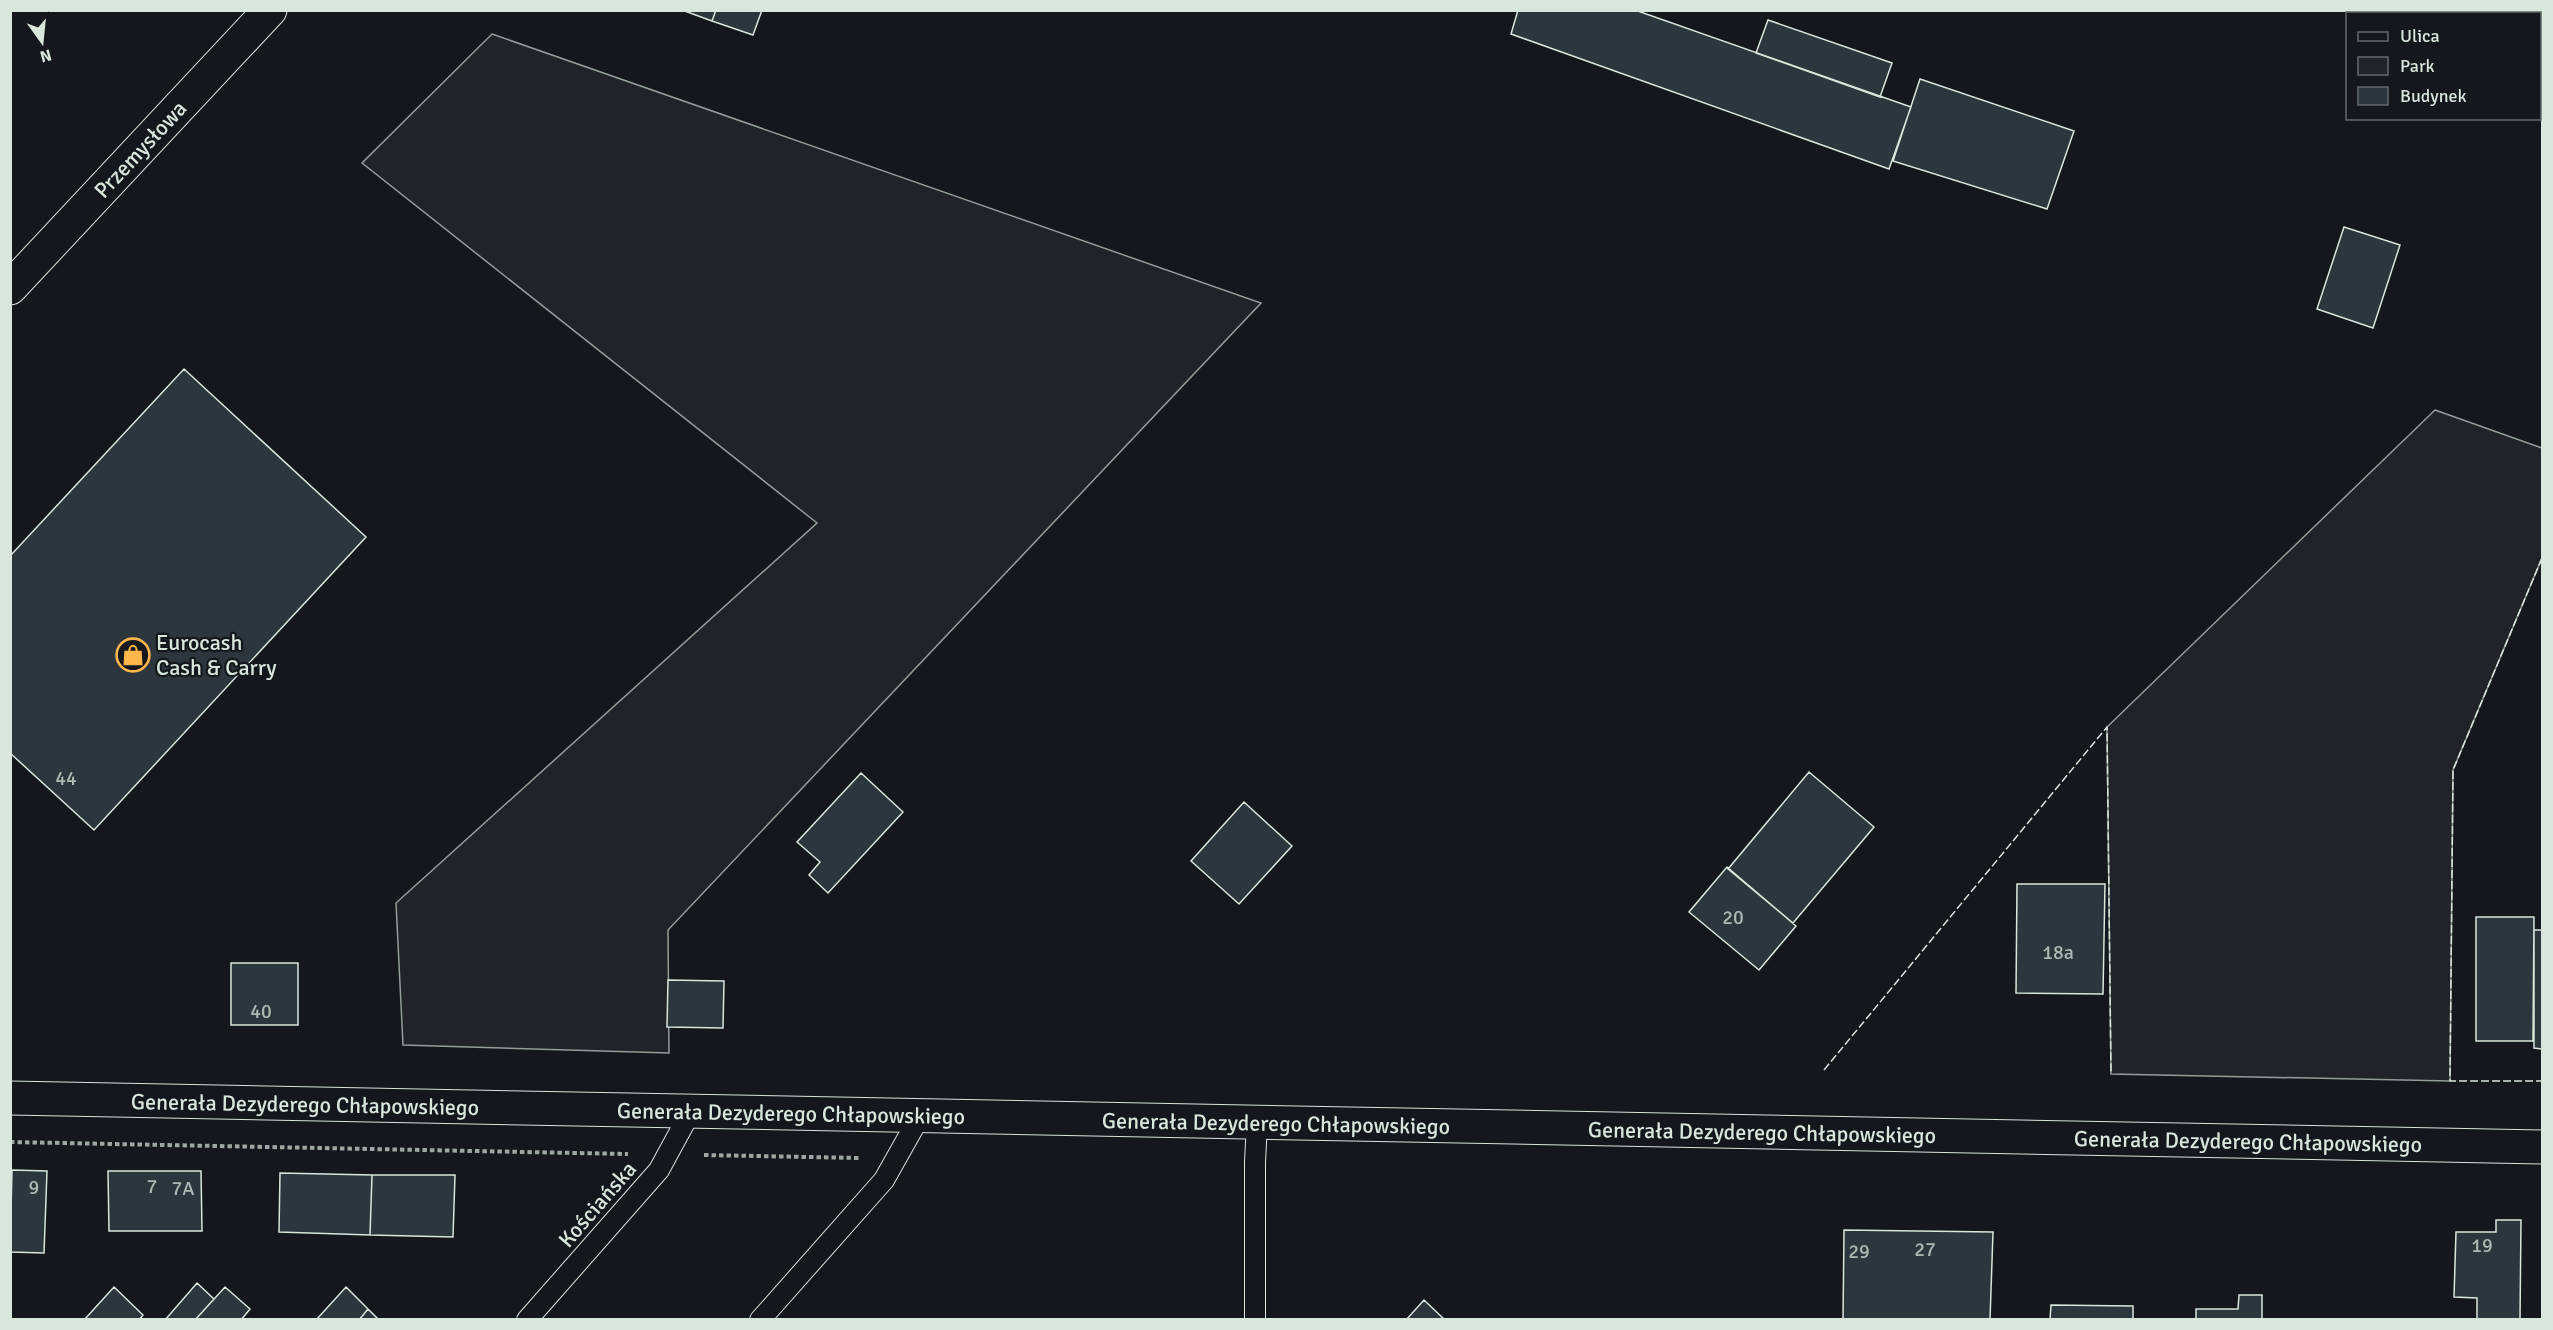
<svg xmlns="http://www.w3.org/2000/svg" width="2553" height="1330" font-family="Signika,sans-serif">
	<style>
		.green { fill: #202428; stroke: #939e99; stroke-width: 1.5 }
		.building { fill: #2c363c; stroke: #d8e6dc; stroke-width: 1.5 }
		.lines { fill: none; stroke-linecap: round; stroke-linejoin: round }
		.service-casing { stroke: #d8e6dc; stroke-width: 22 }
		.minor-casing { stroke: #d8e6dc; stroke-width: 35 }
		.tertiary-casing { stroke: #d8e6dc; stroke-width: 35 }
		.path { stroke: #9da8a2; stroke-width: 4; stroke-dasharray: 4.5 3; stroke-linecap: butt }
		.service { stroke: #14181c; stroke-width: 20 }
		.minor { stroke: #14181c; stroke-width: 33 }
		.tertiary { stroke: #14181c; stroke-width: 33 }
		.fence { stroke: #d8e6dc; stroke-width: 1.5; stroke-dasharray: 8 3; stroke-linecap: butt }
		.labels { text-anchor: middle; stroke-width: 4.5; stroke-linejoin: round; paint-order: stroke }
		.number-label { font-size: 20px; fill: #adbab4 }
		.street-label { font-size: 22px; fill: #d8e6dc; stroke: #14181c }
		.poi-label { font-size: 22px; fill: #d8e6dc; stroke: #14181c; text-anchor: start }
	</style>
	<rect width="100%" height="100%" fill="#14181c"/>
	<path class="green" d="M492,34l769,269 -593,627 1,123 -266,-8 -7,-142 421,-380 -455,-360z
		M2435,410l107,38v110l-89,212 -3,311 -339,-7 -4,-347z"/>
	<path class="building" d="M682,10h34l-4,11z
		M716,10h46l-9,25 -41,-14z
		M1518,10h117l276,97 -22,62 -378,-135z
		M2382,10h74l-1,4h-64z
		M2456,10h62l-1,4h-62z
		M1768,20l124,43 -12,34 -124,-44z
		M1920,79l154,52 -27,78 -154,-48z
		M2344,227l56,18 -27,83 -56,-19z
		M184,369l182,168 -272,293 -84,-77v-197z
		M1809,772l65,55 -81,96 -65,-54z
		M861,773l42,39 -75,81 -19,-18 11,-13 -23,-20z
		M1244,802l48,44 -53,58 -48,-43z
		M1727,867l69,59 -37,44 -70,-58z
		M2017,884h88l-2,110 -87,-1z
		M2476,917h58l-1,124h-57z
		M2534,930h8v119l-8,-1z
		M231,963h67v62h-67z
		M668,980l56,1 -1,47 -56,-1z
		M12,1170l35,1 -3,82 -34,-1z
		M108,1171h93l1,60h-93z
		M280,1173l92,2 -2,60 -91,-3z
		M372,1175h83l-2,62 -83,-2z
		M2496,1220h25l-1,99h-43v-21l-23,-1 2,-65h40z
		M1844,1230l149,2 -3,88h-147z
		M197,1283l17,16 -19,21h-30z
		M114,1287l29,28 -4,5h-55z
		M225,1287l25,22 -9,11h-46z
		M346,1287l22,22 -9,11h-43z
		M2239,1295h23v25h-66v-11h42z
		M1424,1300l21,20h-39z
		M2051,1305l82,1v14h-83z
		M368,1309l11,11h-20z"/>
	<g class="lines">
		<defs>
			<path id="service" d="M527,1320l132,-150 32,-59
				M760,1320l124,-140 36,-64
				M1255,1320v-158l2,-39"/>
			<path id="minor" d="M10,288l260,-278"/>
			<path id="tertiary" d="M10,1098l2532,49"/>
		</defs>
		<use href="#service" class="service-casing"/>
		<use href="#minor" class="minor-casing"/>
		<use href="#tertiary" class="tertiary-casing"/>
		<path class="path" d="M10,1142l618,12
			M704,1155l155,3"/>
		<use href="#service" class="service"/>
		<use href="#minor" class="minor"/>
		<use href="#tertiary" class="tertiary"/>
		<path class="fence" d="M2542,558l-89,212 -3,311h92
			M1824,1070l283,-343 4,347"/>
	</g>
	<defs>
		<symbol id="shop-ring" viewBox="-11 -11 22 22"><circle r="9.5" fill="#14181c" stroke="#ffb74d" stroke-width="1.5"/><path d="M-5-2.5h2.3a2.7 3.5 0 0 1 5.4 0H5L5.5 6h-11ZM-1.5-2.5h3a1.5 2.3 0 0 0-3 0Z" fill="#ffb74d"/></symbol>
	</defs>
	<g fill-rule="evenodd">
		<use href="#shop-ring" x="114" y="636" width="38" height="38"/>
	</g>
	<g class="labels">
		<g class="number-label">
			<text x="66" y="785">44</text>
			<text x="1733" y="924">20</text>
			<text x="2058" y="959">18a</text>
			<text x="261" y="1018">40</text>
			<text x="152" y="1193">7</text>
			<text x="34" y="1194">9</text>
			<text x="183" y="1195">7A</text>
			<text x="2482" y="1252">19</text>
			<text x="1925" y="1256">27</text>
			<text x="1859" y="1258">29</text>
		</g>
		<g class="street-label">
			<text transform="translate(140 149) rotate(-47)" y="8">Przemysłowa</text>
			<text transform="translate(305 1104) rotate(1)" y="8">Generała Dezyderego Chłapowskiego</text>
			<text transform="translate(791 1113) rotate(1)" y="8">Generała Dezyderego Chłapowskiego</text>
			<text transform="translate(1276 1123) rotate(1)" y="8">Generała Dezyderego Chłapowskiego</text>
			<text transform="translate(1762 1132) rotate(1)" y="8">Generała Dezyderego Chłapowskiego</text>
			<text transform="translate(2248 1141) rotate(1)" y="8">Generała Dezyderego Chłapowskiego</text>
			<text transform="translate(597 1204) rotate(-49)" y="8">Kościańska</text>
		</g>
		<g class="poi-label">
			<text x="156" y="650">Eurocash<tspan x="156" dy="25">Cash &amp; Carry</tspan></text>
		</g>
	</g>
	<rect width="2553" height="1330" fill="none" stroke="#d8e6dc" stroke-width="24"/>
	<rect x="2346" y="12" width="195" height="108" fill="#14181c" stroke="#626a69" stroke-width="1.5"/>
	<rect x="2358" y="32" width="30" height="9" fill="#14181c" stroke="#626a69" stroke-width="1.5"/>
	<text x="2400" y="42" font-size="18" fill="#d8e6dc">Ulica</text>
	<rect x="2358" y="57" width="30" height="18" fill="#202428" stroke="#626a69" stroke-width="1.5"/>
	<text x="2400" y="72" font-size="18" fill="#d8e6dc">Park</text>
	<rect x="2358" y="87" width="30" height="18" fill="#2c363c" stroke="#626a69" stroke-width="1.5"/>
	<text x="2400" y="102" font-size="18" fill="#d8e6dc">Budynek</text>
	<g transform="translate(42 42) rotate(165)" stroke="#14181c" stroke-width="4.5" paint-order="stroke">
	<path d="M0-4.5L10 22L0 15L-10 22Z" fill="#d8e6dc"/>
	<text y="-9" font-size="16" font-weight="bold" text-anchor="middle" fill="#d8e6dc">N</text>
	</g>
</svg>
